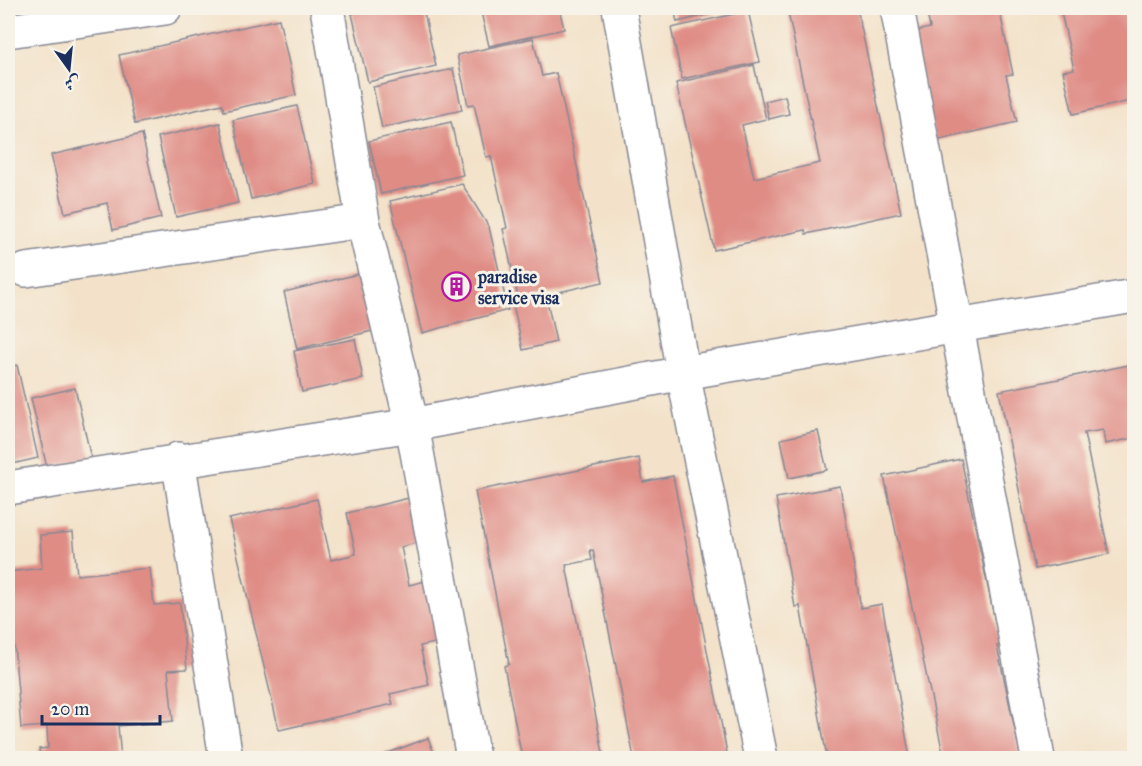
<svg xmlns="http://www.w3.org/2000/svg" width="1142" height="766" font-family="'IM FELL Great Primer',Amiri,serif">
	<style>
		.building { fill: #df8c85 }
		.lines { fill: none; stroke-linecap: round; stroke-linejoin: round }
		.minor-casing { stroke: #878894; stroke-width: 36 }
		.minor { stroke: #fff; stroke-width: 33 }
		.labels { text-anchor: middle; stroke-width: 6; stroke-linejoin: round; paint-order: stroke }
		.poi-label { font-size: 18px; font-weight: bold; fill: #1b2f5e; stroke: #f7f3e8; text-anchor: start }
	</style>
	<rect width="100%" height="100%" fill="#f7f3e8"/>
	<filter id="ink" filterUnits="userSpaceOnUse"><feTurbulence type="fractalNoise" baseFrequency=".0167" numOctaves="2"/><feDisplacementMap in="SourceGraphic" scale="12" xChannelSelector="R" yChannelSelector="G"/><feConvolveMatrix kernelMatrix="1 2 1 2 8 2 1 2 1" color-interpolation-filters="sRGB"/></filter>
	<filter id="wash" filterUnits="userSpaceOnUse"><feTurbulence type="fractalNoise" baseFrequency=".008" numOctaves="4" result="noise"/><feDisplacementMap in="SourceGraphic" scale="24" xChannelSelector="R" yChannelSelector="G"/><feGaussianBlur stdDeviation="1.35" result="paint"/><feColorMatrix in="noise" values="0 0 0 0 0 0 0 0 0 0 0 0 0 0 0 0 0 1.4 0 .05"/><feComposite in="paint" operator="in"/></filter>
	<g filter="url(#wash)">
		<rect width="100%" height="100%" fill="#f3e2c9"/>
		<g id="blocks">
			<path class="building" d="M354,8h69l13,58 -68,16 -16,-68 3,-1z
				M480,8h79l5,21 -75,17z
				M674,8h60l-57,14z
				M787,8h70l44,205 -95,21 -1,-4 -91,20 -38,-167 78,-18 12,54 -24,6 12,53 66,-15z
				M926,8h73l14,66 -7,1 11,47 -82,19 -24,-109 19,-4z
				M1060,8h71l3,14v78l-61,14 -10,-43 11,-2z
				M748,11l12,51 -78,17 -11,-51z
				M279,19l17,76 -72,16 -2,-7 -87,20 -16,-69z
				M533,38l9,38 14,-3 47,209 -84,19 -16,-72 4,-1 -16,-72 -5,1 -12,-53 -6,1 -11,-50z
				M453,69l9,41 -80,18 -9,-41z
				M785,96l4,18 -20,5 -4,-18z
				M297,106l18,78 -64,15 -18,-79z
				M451,122l12,53 -82,19 -12,-53z
				M220,123l18,80 -62,14 -18,-80z
				M142,134l19,84 -48,12 -6,-27 -42,10 -14,-58z
				M462,184l27,43 19,83 -86,23 -32,-132z
				M371,271l14,57 -88,21 -13,-57z
				M546,296l10,46 -33,8 -10,-46z
				M355,339l8,40 -61,13 -8,-41z
				M1134,364v74l-29,6 -2,-14 -19,3 25,121 -74,15 -36,-178z
				M17,365l21,93 -30,7v-98z
				M75,388l16,70 -44,10 -16,-70z
				M818,431l9,39 -38,8 -8,-39z
				M639,458l4,24 30,-6 55,282h-94l-41,-208h-3l2,10 -26,5 38,193h-82l-18,-92 5,-2 -34,-173z
				M961,459l39,186 -3,1 24,112h-77l-60,-282z
				M840,486l21,122 21,-4 28,154h-83l-27,-152 -5,1 -19,-109z
				M409,498l11,44 -19,5 8,38 16,-4 15,61 -20,4 9,39 -39,9 3,10 -114,26 -50,-211 88,-20 14,61 25,-6 -9,-41z
				M73,532l4,43 73,-7 4,37 26,-2 7,66 -19,1 5,51 -55,5 3,32h-81l-1,-9 9,-1 -1,-22 -26,2 -13,-156 34,-4 -2,-33z
				M428,738l8,20h-61z"/>
		</g>
	</g>
	<g filter="url(#ink)">
		<use href="#blocks" fill-opacity="0" stroke="#878894" stroke-width="1.5"/>
		<g class="lines">
			<defs>
				<path id="minor" d="M327,8l36,213 49,204 61,333
					M619,8l64,365 78,385
					M897,8l141,750
					M8,31l157,-23
					M26,270l337,-49
					M178,459l48,299
					M8,488l404,-63 271,-52 451,-77"/>
			</defs>
			<use href="#minor" class="minor-casing"/>
			<use href="#minor" class="minor"/>
		</g>
	</g>
	<defs>
		<symbol id="building-ring" viewBox="-11 -11 22 22"><circle r="9.5" fill="#f7f3e8" stroke="#b5179e" stroke-width="1.5"/><path d="M-4-6H4V6H1V3H-1V6H-4ZM-2.5-4.3h1.7v1.8h-1.7ZM.8-4.3h1.7v1.8H.8ZM-2.5-1h1.7V.8h-1.7ZM.8-1h1.7V.8H.8Z" fill="#b5179e"/></symbol>
	</defs>
	<g fill-rule="evenodd">
		<use href="#building-ring" x="440" y="270" width="33" height="33"/>
	</g>
	<g class="labels">
		<g class="poi-label">
			<text x="478" y="283">paradise<tspan x="478" dy="21">service visa</tspan></text>
		</g>
	</g>
	<rect width="1142" height="766" fill="none" stroke="#f7f3e8" stroke-width="30"/>
	<g transform="translate(69 69) rotate(165)" stroke="#f7f3e8" stroke-width="4.5" paint-order="stroke">
	<path d="M0-4.5L10 22L0 15L-10 22Z" fill="#1b2f5e"/>
	<text y="-9" font-size="16" font-weight="bold" text-anchor="middle" fill="#1b2f5e">ش</text>
	</g>
	<path d="M42 715v9h118v-9" fill="none" stroke="#1b2f5e" stroke-width="3"/>
	<text x="51" y="715" font-size="18" fill="#1b2f5e" stroke="#f7f3e8" stroke-width="4.5" paint-order="stroke">20 m</text>
</svg>
